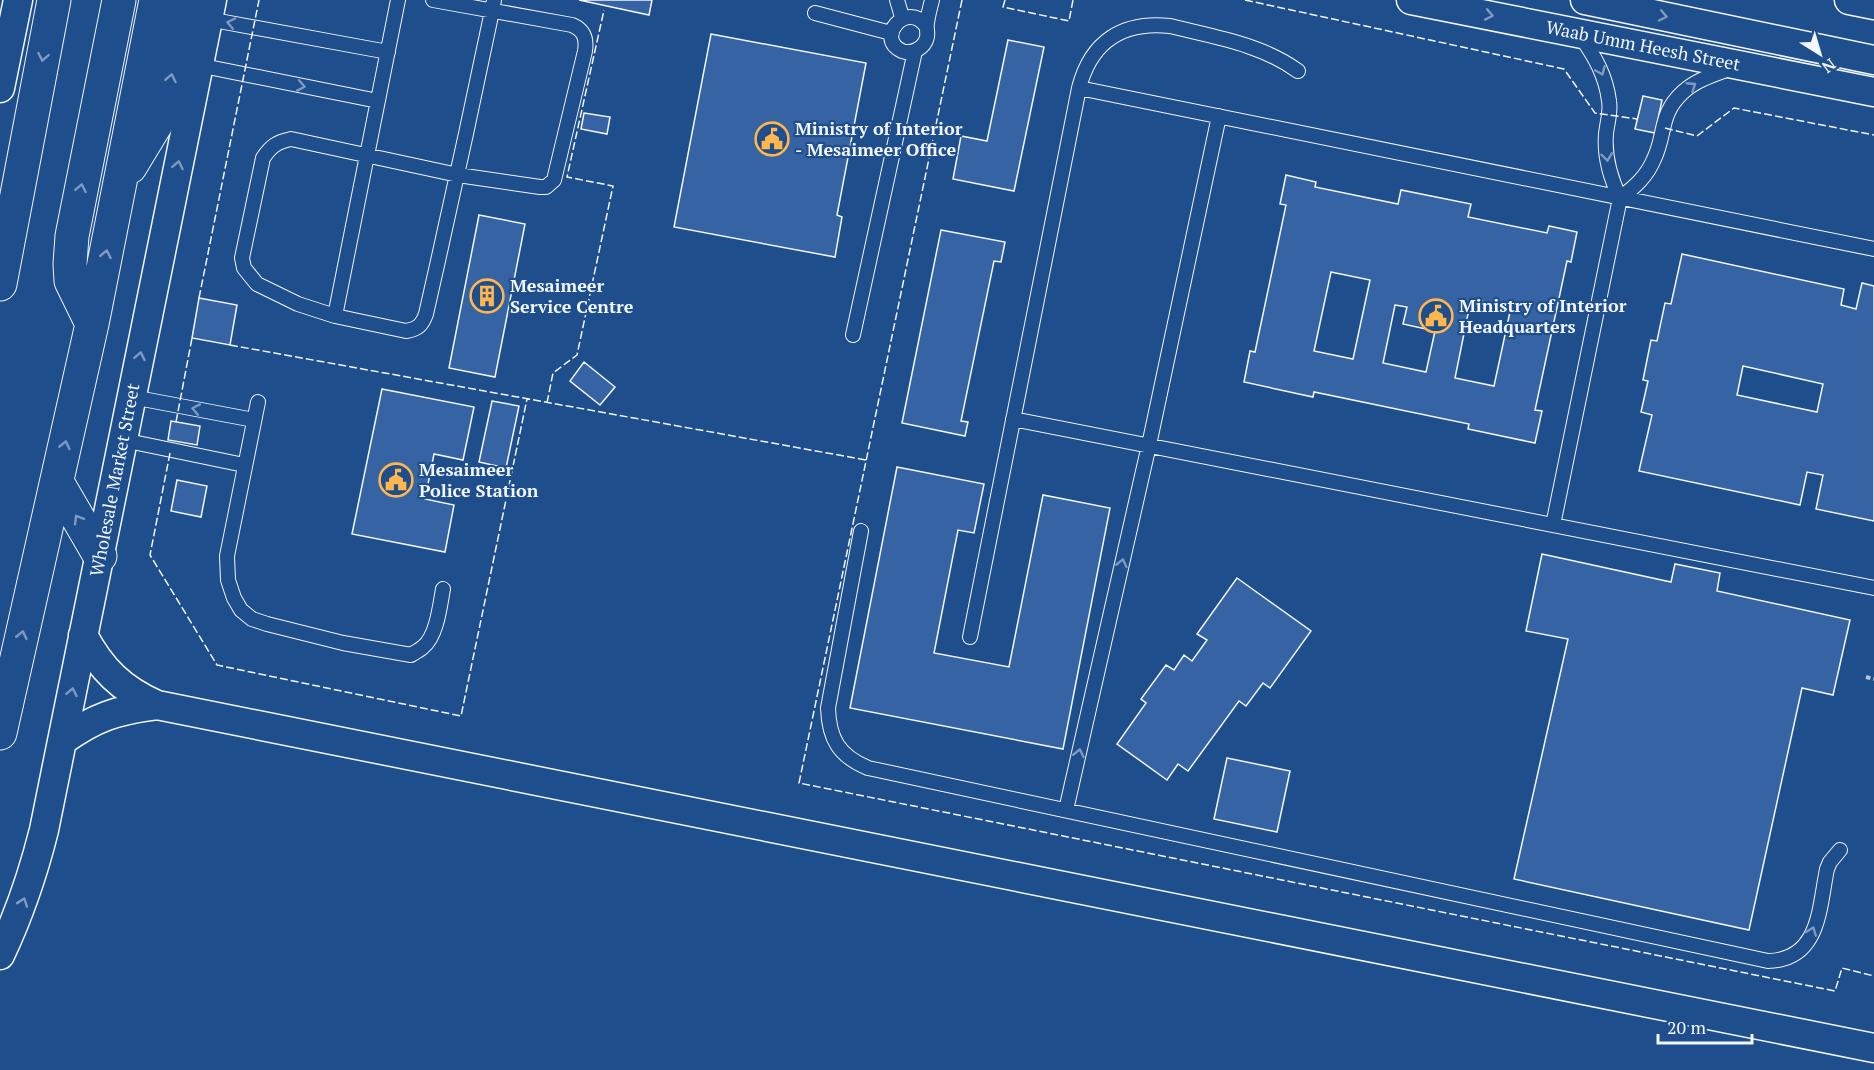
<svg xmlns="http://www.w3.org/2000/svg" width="1874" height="1070" font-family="'PT Serif',serif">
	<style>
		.building { fill: #3563a3; stroke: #f2f6ff; stroke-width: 1.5; fill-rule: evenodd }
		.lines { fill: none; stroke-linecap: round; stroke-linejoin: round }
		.service-casing { stroke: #f2f6ff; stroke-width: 16 }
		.minor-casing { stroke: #f2f6ff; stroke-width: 31 }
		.secondary-casing { stroke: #f2f6ff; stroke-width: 35 }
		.path { stroke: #b3c4dc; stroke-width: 4; stroke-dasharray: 4.5 3; stroke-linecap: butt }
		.service { stroke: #1f4e8c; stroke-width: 14 }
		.minor { stroke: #1f4e8c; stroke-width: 28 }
		.secondary { stroke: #1f4e8c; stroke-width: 33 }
		.fence { stroke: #f2f6ff; stroke-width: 1.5; stroke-dasharray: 8 3; stroke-linecap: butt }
		.oneway { stroke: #7e9ac0 }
		.labels { text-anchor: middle; stroke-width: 4.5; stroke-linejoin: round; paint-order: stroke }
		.street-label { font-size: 18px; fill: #f2f6ff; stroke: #1f4e8c }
		.poi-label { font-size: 18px; font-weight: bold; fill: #f2f6ff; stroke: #1f4e8c; text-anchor: start }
	</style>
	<rect width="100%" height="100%" fill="#1f4e8c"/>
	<path class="building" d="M579,0h73l-3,15z
		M711,34l155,29 -29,152 5,2 -7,40 -161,-30z
		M1008,40l36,7 -30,144 -61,-12 8,-43 26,5z
		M1643,96l19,4 -7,33 -20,-4z
		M584,113l26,4 -3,17 -26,-5z
		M1286,175l30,7 -1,5 83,17 3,-14 70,14 -3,13 79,16 2,-7 28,6 -6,30 -4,-1 -32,149 7,1 -7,32 -67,-14 1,-5 -155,-32 -1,5 -69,-15 6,-31 5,1 31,-147 -6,-1zM1331,272l39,8 -17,79 -39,-8zM1471,299l40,8 -17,79 -39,-8zM1395,305l12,2 -4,17 32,7 -9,41 -43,-9z
		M479,215l46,9 -30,153 -46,-9z
		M941,230l64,12 -4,20 -7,-1 -33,160 7,1 -3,14 -63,-13z
		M1682,254l162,35 -3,16 15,4 6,-26 12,3v235l-58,-12 7,-34 -16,-3 -7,33 -161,-34 13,-56 -11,-3 7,-31 -5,-1 8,-40 6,1 8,-38 6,1zM1743,366l80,18 -6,28 -80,-17z
		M199,298l38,7 -7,40 -38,-7z
		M584,362l31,25 -15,18 -30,-24z
		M382,389l92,18 -11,53 -29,-6 -9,45 29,6 -9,47 -93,-18z
		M492,401l27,5 -13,62 -27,-6z
		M171,421l29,5 -3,19 -29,-5z
		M897,467l87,17 -10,49 -16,-3 -24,123 75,14 34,-172 67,13 -47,241 -213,-41z
		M177,480l30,6 -6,31 -30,-6z
		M1542,554l129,28 4,-18 45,9 -3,18 133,29 -17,75 -31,-7 -53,242 -235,-51 54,-240 -42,-8z
		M1237,578l74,53 -41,57 -7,-5 -17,23 -7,-5 -51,70 -10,-7 -11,16 -50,-36 29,-41 -5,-4 25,-34 8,5 10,-15 8,6 15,-21 -10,-6z
		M1227,758l63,13 -13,61 -63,-13z"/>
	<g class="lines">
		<defs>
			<path id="service" d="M433,0l139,25c12,5 15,13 13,26l-31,129 -8,7h-6l-82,-12 -167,-36c-14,3 -20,7 -28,19l-21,100 2,10 13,16 41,20 37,12 71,15c12,-2 16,-6 20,-17 23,-101 45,-202 66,-303l2,-11
				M897,0l5,17
				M815,13l76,20
				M208,19l180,33
				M926,26c-19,-26 -52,12 -24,25 11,4 23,-4 25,-14 1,-5 -1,-9 0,-14 1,-8 3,-15 5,-23
				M198,65l180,36
				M1079,88l795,161
				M1620,198c15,-11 27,-22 34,-39 12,-25 5,-45 29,-67 13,-12 30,-17 46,-23
				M335,316l63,-316
				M853,335l62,-284
				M132,397l122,23
				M258,402l-31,154 1,24 6,18 7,12 11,9 15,5 76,19 68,12c4,-3 9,-5 12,-8 14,-11 17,-42 20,-58
				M1013,419l861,169
				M123,440l121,25
				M1553,525l67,-327c-10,-21 -16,-41 -14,-64 1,-11 5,-22 3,-33 -3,-25 -14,-44 -28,-64
				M861,531l-33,177c1,31 11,48 40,60l900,193c52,-1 51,-53 59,-92l3,-7 10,-12
				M970,637l109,-549c12,-47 44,-67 91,-62 44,11 91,18 128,45
				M1066,810l83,-365 70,-329"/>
			<path id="minor" d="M1411,0l463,92
				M1585,0l289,60
				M1849,0l25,5
				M0,88l18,-88
				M83,635c18,34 38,54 74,70l1717,343
				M62,741c33,-24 55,-31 95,-36
				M0,955c19,-40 33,-81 44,-125l168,-830"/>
			<path id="secondary" d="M130,167l34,-56 23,-111
				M0,284l54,-284
				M92,324l-21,-43 -1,-17 2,-28 47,-236
				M57,482l43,74
				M0,733l92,-409 64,-324"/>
		</defs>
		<use href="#service" class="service-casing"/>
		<use href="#minor" class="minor-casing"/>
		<use href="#secondary" class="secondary-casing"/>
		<path class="path" d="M1866,677l8,2"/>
		<use href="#service" class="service"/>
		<use href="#minor" class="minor"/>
		<use href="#secondary" class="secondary"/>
		<path class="fence" d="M962,0l-163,783 1036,208 7,-23 32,8
			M1005,0l-2,7 66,14 4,-21
			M1245,0l319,69 31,44 42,6
			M1665,128l32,8 37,-28 140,27
			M199,298l60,-298
			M230,345l636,115
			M547,403l6,-30 24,-18 36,-169 -46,-9 37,-167
			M176,422l16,-84
			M170,453l-20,102 67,110 244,51 66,-317"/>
	</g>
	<defs><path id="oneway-chevron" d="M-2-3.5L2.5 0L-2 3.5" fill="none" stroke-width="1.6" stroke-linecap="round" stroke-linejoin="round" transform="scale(1.5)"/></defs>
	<g class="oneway">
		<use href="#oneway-chevron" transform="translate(1489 15) rotate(11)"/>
		<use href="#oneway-chevron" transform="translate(1663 16) rotate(12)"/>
		<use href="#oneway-chevron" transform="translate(231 23) rotate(-168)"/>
		<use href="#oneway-chevron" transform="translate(43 57) rotate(101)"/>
		<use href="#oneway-chevron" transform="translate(1601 71) rotate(67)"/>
		<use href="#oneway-chevron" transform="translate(171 78) rotate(-79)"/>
		<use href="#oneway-chevron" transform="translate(301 86) rotate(11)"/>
		<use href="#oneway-chevron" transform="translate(1692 86) rotate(-33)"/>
		<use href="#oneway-chevron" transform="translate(1607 157) rotate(83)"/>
		<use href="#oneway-chevron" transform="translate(178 165) rotate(-79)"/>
		<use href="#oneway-chevron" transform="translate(81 188) rotate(-79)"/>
		<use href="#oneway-chevron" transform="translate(106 254) rotate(-79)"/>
		<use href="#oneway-chevron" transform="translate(140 356) rotate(-79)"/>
		<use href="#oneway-chevron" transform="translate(196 409) rotate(-169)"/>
		<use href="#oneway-chevron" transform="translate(65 445) rotate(-77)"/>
		<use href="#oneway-chevron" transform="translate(78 519) rotate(-121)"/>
		<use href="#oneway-chevron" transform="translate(1122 563) rotate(-77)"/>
		<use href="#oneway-chevron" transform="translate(22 635) rotate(-77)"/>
		<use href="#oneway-chevron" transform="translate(72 692) rotate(-79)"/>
		<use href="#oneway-chevron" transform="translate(1079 753) rotate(-77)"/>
		<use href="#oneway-chevron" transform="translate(23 902) rotate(-71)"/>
		<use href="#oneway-chevron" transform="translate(1812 931) rotate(-69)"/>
	</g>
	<defs>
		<symbol id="civic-ring" viewBox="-11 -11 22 22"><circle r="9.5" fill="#1f4e8c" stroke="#ffb74d" stroke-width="1.5"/><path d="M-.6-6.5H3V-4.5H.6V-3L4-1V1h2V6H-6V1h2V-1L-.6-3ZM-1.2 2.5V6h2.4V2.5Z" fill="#ffb74d"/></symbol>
		<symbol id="building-ring" viewBox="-11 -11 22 22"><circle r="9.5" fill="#1f4e8c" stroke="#ffb74d" stroke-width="1.5"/><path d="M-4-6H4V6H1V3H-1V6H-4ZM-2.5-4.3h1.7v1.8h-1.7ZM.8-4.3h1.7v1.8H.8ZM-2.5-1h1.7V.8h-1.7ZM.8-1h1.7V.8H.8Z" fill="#ffb74d"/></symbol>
	</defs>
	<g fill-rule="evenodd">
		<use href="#civic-ring" x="753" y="120" width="38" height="38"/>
		<use href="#building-ring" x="468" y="277" width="38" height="38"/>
		<use href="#civic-ring" x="1417" y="297" width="38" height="38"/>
		<use href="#civic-ring" x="377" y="461" width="38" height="38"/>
	</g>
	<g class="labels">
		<g class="street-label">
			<text transform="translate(1643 46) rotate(11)" y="6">Waab Umm Heesh Street</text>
			<text transform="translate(115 480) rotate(-79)" y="6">Wholesale Market Street</text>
		</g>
		<g class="poi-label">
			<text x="795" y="135">Ministry of Interior<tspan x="795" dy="21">- Mesaimeer Office</tspan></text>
			<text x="510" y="292">Mesaimeer<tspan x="510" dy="21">Service Centre</tspan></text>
			<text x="1459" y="312">Ministry of Interior<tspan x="1459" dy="21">Headquarters</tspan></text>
			<text x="419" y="476">Mesaimeer<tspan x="419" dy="21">Police Station</tspan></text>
		</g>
	</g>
	<g transform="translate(1820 54) rotate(143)" stroke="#1f4e8c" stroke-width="4.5" paint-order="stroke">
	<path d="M0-4.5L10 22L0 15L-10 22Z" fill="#f2f6ff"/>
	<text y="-9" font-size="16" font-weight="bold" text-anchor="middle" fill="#f2f6ff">N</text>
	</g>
	<path d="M1658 1034v9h94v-9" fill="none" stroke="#f2f6ff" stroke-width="3"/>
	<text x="1667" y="1034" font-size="18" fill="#f2f6ff" stroke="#1f4e8c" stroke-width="4.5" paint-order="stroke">20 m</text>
</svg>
